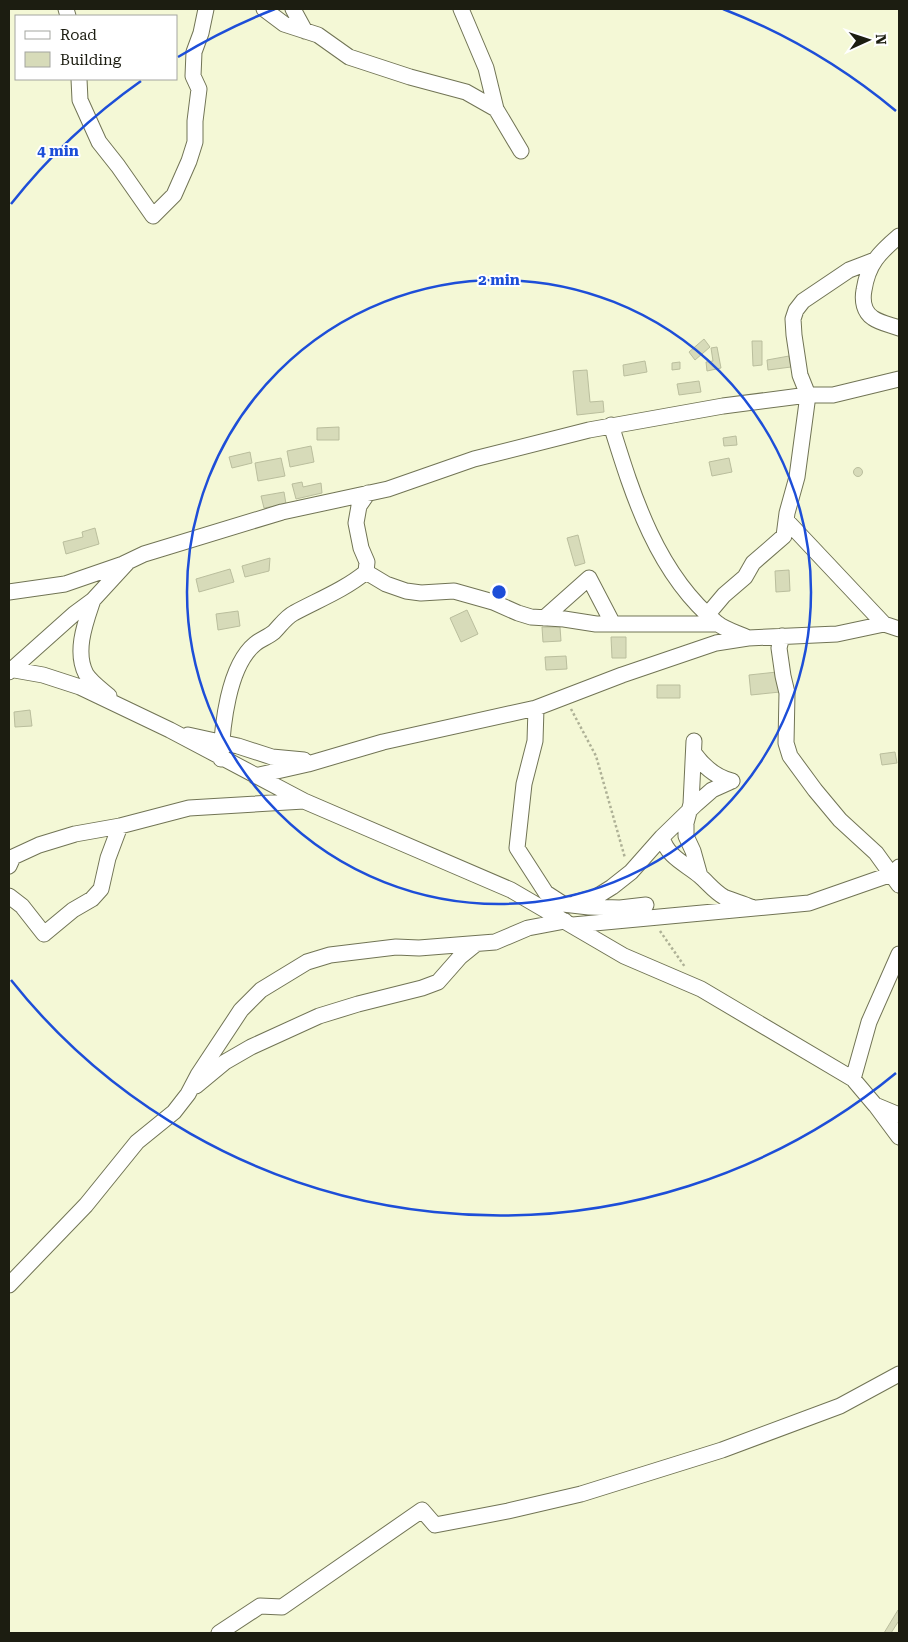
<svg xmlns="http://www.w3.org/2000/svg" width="908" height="1642" font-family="'Roboto Serif',serif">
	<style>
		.building { fill: #d7dbb9; stroke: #babe9d }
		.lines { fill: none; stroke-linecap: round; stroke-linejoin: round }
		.minor-casing { stroke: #717455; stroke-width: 17 }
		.path { stroke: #aeb196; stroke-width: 2.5; stroke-dasharray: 2.5 2.5; stroke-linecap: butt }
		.minor { stroke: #fff; stroke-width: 15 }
		.ring { fill: none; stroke: #1d4ed8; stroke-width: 2.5 }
		.centre { fill: #1d4ed8; stroke: #fff; stroke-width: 2.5 }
		.ring-label { font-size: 15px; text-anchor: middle; font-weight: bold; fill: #1d4ed8; stroke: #fff; stroke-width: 4; stroke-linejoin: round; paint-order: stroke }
	</style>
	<rect width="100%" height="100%" fill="#f4f8d6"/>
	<path class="building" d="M704,339l6,8 -15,13 -6,-8z
		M752,341h10v24l-9,1z
		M717,347l4,21 -14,3 -1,-9 7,-1 -2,-13z
		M789,356l2,11 -23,3 -1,-10z
		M645,361l2,11 -23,4 -1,-11z
		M680,362v7l-8,1v-7z
		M587,370l3,32 13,-1 1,11 -27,3 -4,-44z
		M699,381l2,11 -22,3 -2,-11z
		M339,427v13h-22v-12z
		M736,436l1,9 -13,1 -1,-8z
		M311,446l3,16 -24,5 -3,-16z
		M250,452l2,11 -20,5 -3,-11z
		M281,458l4,18 -27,5 -3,-18z
		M729,458l3,14 -20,4 -3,-14z
		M853.5 472a4.5 4.5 0 1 1 9 0a4.5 4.5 0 1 1-9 0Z
		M302,482l1,5 18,-4 1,10 -26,6 -4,-15z
		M284,492l2,12 -22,4 -3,-12z
		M95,528l4,16 -33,10 -3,-12 20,-5 -1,-5z
		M578,535l7,28 -10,3 -8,-28z
		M270,558l-1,13 -24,6 -3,-11z
		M230,569l4,13 -35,10 -3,-13z
		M789,570l1,21 -14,1 -1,-21z
		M467,610l11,24 -17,8 -11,-24z
		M238,611l2,15 -22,4 -2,-16z
		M542,627h18l1,14 -18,1z
		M611,637h15v21h-14z
		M566,656l1,13 -21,1 -1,-13z
		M777,672l3,20 -29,3 -2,-20z
		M657,685h23v13h-23z
		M30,710l2,16 -17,1 -1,-15z
		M895,752l2,11 -15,2 -2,-11z
		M898,1610l1,13 -1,-1 -7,11h-7z"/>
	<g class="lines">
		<defs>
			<path id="minor" d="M66,9l2,7
				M264,9l20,15 34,11 31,22 61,20 56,15 30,17 25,42
				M293,9l12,22
				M461,9l25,59 10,41
				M79,79l1,21 19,42 19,24 35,50 21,-21 15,-34 6,-19v-21l4,-32 -6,-13 1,-24 7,-19 5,-24
				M899,236c-20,17 -31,28 -35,54 -2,11 0,22 9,28 7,5 18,7 26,10
				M611,425c22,71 46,149 106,198 8,7 21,10 31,15
				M786,520l98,104
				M366,572l20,12 20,7 15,2 33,-2 39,11 25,11 13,4 33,2 32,5h122
				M9,592l56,-8 58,-20 21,-10 138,-42 106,-23 86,-30 115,-29 134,-24 85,-11h25l66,-16
				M93,600c-7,21 -19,51 -7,74 5,8 16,16 23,22
				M708,614l16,-19 21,-18 8,-14 31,-27 3,-23 10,-36 11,-82 -8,-20 -6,-40 -1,-16 3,-9 7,-9 46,-31 26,-10
				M544,618l45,-40 24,46
				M782,636l-3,12 4,28 4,17 -1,50 4,13 25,34 25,30 36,33 23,32
				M9,669l34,6 37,12 90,43 134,71 207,89 113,66 77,33 152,90 22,26 24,10
				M9,672l65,-58 19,-14 34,-37
				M536,708l-1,33 -11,43 -7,64 29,45 17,11 26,3 31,1 26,-3
				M188,735l50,11 34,11 32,3
				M694,741l-3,63 -5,19v13l7,15 7,25
				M694,753c10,14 21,24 38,28
				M221,759c1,-32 7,-93 34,-115 6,-5 13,-7 19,-12 6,-6 12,-15 20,-19 24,-13 50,-23 72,-41l1,-10 -6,-14 -5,-25 3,-17 9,-13
				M255,776l53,-12 75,-22 153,-34 86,-33 94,-32 32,-5 89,-4 47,-10 15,5
				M662,837c5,20 24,27 38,39 8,7 15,16 24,21 9,4 18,6 27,10
				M9,866l4,-9 26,-12 36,-11 45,-8 69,-18 115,-7
				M9,896l13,10 22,28 29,-24 19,-11 9,-10 7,-31 12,-32
				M577,902l19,-5 16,-10 19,-15 31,-35 34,-33 16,-14 20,-9
				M573,925l236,-22 83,-29 7,-7
				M853,1079l16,-57 30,-68
				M196,1086l29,-24 26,-15 68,-31 39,-12 64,-16 16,-6 22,-25 16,-13
				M876,1106l23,31
				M9,1285l77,-80 51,-63 37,-30 14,-18 10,-19 43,-65 20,-20 46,-28 23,-7 66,-8 23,1 76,-6 33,-14 37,-7
				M219,1633l41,-27 22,1 140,-97 13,15 73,-14 73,-17 141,-44 118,-44 59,-32"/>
		</defs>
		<use href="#minor" class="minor-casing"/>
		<path class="path" d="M571,709l25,47 29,102
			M660,931l25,36"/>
		<use href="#minor" class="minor"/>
	</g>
	<g class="ring">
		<circle cx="499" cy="592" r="312"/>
		<path d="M896 1073A624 624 0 0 1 11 980M11 204A624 624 0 0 1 141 81M178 57A624 624 0 0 1 275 9M723 9A624 624 0 0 1 896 111"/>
	</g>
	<circle cx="499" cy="592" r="8" class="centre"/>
	<g class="ring-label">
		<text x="58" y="156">4 min</text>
		<text x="499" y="285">2 min</text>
	</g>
	<rect width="908" height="1642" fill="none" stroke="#1c1d11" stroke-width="20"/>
	<rect x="15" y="15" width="162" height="65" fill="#ffffff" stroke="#a4a5a0"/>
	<rect x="25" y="31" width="25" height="8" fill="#ffffff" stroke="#a4a5a0"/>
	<text x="60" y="40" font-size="15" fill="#1c1d11">Road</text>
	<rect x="25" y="52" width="25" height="15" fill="#d7dbb9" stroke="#a4a5a0"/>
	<text x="60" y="65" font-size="15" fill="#1c1d11">Building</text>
	<g transform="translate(868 40) rotate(87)" stroke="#ffffff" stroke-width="4" paint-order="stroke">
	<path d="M0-4L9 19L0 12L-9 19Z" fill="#1c1d11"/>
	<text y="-8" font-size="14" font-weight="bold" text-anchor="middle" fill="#1c1d11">N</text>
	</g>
</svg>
